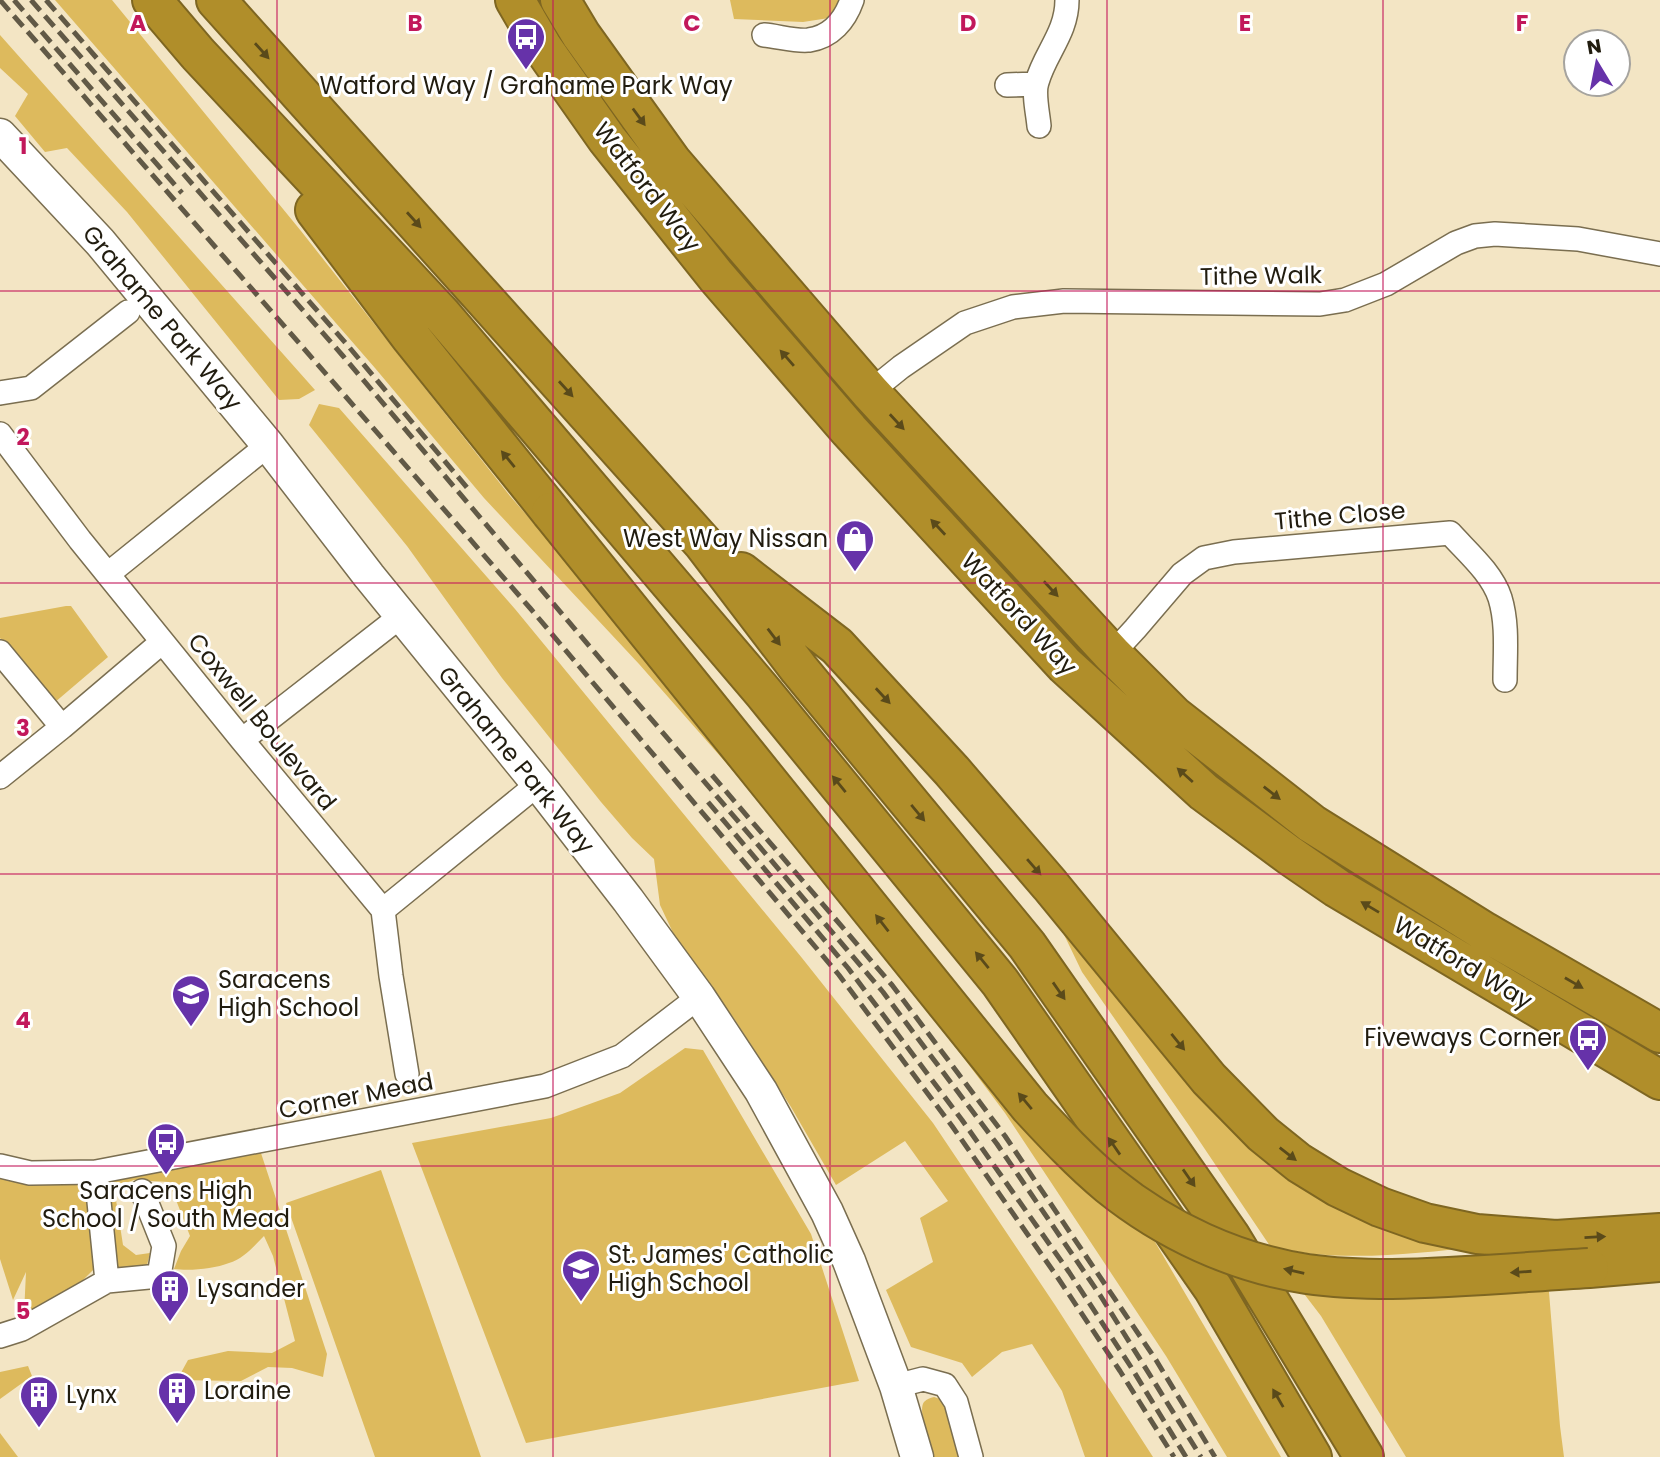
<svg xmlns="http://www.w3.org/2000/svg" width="1660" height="1457" font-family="Poppins,sans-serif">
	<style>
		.green { fill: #ddba5d }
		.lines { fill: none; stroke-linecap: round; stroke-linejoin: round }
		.street-casing { stroke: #7a6e50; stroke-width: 26 }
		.secondary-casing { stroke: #7a6e50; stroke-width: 35 }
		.highway-casing { stroke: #7e6621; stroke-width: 42 }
		.street { stroke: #fff; stroke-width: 23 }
		.secondary { stroke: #fff; stroke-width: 32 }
		.highway { stroke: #b08e2a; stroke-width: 38 }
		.rail { stroke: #615946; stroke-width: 5; stroke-dasharray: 14 7; stroke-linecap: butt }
		.highway-bridge-casing { stroke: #7e6621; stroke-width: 42; stroke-linecap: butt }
		.highway-bridge { stroke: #b08e2a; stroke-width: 38 }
		.oneway { fill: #5a4a1a }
		.grid { fill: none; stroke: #c2185b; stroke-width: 2; stroke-opacity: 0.55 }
		.labels { text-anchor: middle; stroke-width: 6; stroke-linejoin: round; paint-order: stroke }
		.poi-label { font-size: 24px; fill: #211c0f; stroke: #fff; text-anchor: start }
		.street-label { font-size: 24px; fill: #211c0f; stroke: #fff }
		.grid-label { font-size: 23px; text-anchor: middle; font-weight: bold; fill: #c2185b; stroke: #fff; stroke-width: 6; stroke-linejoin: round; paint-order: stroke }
	</style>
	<rect width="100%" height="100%" fill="#f3e5c4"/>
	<path class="green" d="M55,0h57l189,231 209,265 151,173 155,196 -177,-201 -155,-166 -109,-130z
		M730,0h114l-15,18 -26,4 -69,-3z
		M0,35l315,355 -16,9 -20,1 -152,-188 -60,-64 -22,4 -30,-36 13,-22 -28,-26z
		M319,404l20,4 176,201 287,349 131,165 122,182 98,152h-68l-23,-66 -30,-47 -30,8 -30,25 -10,-14 -51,-16 -25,-57 47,-28 -13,-44 28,-17 -43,-60 -69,44 -45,-78 -56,-87 -59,-81 -16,-34 -6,-46 -22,-21 -31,-36 -99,-124 -95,-132 -98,-121z
		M66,606h5l37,51 -54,46 -54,-65v-20z
		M834,885l314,345 133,227h-54l-61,-101 -161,-243z
		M1056,918l195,224 230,104c-56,7 -112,13 -168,8 -15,-2 -29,-5 -43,-8l-82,-122 -106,-152z
		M685,1048l18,2 108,184 48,147 -333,62 -114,-300 139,-25 69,-25z
		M259,1147l68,207 -4,23 -31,-9 -24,-1 -27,14 -64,-1 11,-20 40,-9 44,2 23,-12 -22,-85 -9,-20c-10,10 -21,23 -35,27 -15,6 -39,8 -55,6l7,-18 9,-15 -21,-54 -35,-2 -20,7 9,58 13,10 14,-2 -4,16 -19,5 -13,-6 -12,-89z
		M381,1170l100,287h-106l-89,-254z
		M0,1177l29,8 58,-5 11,85 -19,19 -55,30 2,-42 -13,28 -13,-41z
		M1548,1280l12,146 4,31h-158l-85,-141 -26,-34z
		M28,1366l4,10 -32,23v-27z
		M934,1397l9,3 6,10 12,47h-27c-3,-11 -17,-46 -10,-55 3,-3 6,-4 10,-5z
		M0,1433l18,24h-18z"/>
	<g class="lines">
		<defs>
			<path id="street" d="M764,35c13,1 34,7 45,5 22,-3 36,-20 43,-40
				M1007,85l29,-1
				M1039,126c-1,-12 -6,-33 -2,-44 8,-29 30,-49 30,-82
				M870,392l31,-25 64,-44 48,-16 51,-6 256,3 25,-4 41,-16 70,-41 19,-7 20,-2 83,5 82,15
				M0,393l31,-5 97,-76
				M0,434l80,106 162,200 141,170 8,66 16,98
				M108,574l160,-129
				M0,652l62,75 100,-85
				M1112,654l23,-25 47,-55 22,-16 30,-6 216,-19c17,19 42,40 50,65 8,26 5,55 5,82
				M242,740l159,-124
				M0,777l62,-50
				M383,910l155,-126
				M0,1166l30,7 66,-1 449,-86 77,-30 77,-59
				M96,1172l11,109
				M0,1336l22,-7 85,-48 52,-5 5,-30 -22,-55
				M896,1386l27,-7 22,6 11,17 15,55"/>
			<path id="secondary" d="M0,135l100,107 168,203 101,131 169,208 90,116 71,97 62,94 66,121 22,49 47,125 21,71"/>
			<path id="highway" d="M152,0l46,54 244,261 321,377 237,290 213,306 99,169
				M216,0l487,543 96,126 228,276 203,291 134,221
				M515,0l28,48 64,91 109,137 133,154 216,235 139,127 85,63 48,33 323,192
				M560,0l21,35 91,127 198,230 242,262 62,62 138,108 173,108 175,101
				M315,210l95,126 141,176
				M741,572l96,74 115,125 98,114 159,194 54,55 36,29 39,24 42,20 45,16 52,11 79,6 104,-7
				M1589,1268l71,-6"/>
		</defs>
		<use href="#street" class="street-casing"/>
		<use href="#secondary" class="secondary-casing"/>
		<use href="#highway" class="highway-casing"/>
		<use href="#street" class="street"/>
		<use href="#secondary" class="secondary"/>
		<use href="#highway" class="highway"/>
		<path class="rail" d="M0,0l530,608 309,367 113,151 106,152 62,93 54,86
			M14,0l168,193
			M31,0l312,356 540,636 114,152 103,151 101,162
			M46,0l303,347 120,143
			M712,775l180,210 113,151 151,224 59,97
			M708,802l140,166 114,152 107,152 62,95 55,90"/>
		<defs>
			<path id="highway-bridge" d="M551,512l479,595c25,27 51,55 79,78 57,46 126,78 198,89 28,4 57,5 85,5 66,-1 131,-7 197,-11"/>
		</defs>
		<use href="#highway-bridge" class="highway-bridge-casing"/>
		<use href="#highway-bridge" class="highway-bridge"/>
	</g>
	<defs><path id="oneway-solid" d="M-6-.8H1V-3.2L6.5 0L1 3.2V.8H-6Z" transform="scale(1.75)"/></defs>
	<g class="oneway">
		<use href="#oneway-solid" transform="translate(262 51) rotate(48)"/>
		<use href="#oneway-solid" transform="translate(639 117) rotate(54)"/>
		<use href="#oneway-solid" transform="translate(414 220) rotate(48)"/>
		<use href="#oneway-solid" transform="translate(787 358) rotate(-131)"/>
		<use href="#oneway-solid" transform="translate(566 389) rotate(48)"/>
		<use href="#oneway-solid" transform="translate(897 422) rotate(47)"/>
		<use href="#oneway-solid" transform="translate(508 459) rotate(-129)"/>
		<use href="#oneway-solid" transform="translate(938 527) rotate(-133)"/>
		<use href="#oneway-solid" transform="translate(1051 589) rotate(47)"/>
		<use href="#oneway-solid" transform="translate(774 637) rotate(53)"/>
		<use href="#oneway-solid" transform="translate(883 696) rotate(47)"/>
		<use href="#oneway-solid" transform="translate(1185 775) rotate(-138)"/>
		<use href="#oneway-solid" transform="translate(839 784) rotate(-129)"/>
		<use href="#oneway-solid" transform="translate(1272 793) rotate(38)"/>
		<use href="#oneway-solid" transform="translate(918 813) rotate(50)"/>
		<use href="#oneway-solid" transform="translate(1034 867) rotate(49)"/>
		<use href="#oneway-solid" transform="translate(1370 907) rotate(-149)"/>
		<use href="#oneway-solid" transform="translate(882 923) rotate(-128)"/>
		<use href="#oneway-solid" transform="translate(982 960) rotate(-129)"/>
		<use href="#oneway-solid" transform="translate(1574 983) rotate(30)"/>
		<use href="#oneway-solid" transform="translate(1059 991) rotate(55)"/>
		<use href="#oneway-solid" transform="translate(1178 1042) rotate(51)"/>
		<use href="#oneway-solid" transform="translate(1025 1101) rotate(-130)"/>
		<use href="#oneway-solid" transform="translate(1114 1146) rotate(-125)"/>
		<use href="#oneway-solid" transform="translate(1288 1154) rotate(38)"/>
		<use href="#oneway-solid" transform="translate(1189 1178) rotate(55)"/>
		<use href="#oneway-solid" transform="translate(1595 1237) rotate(-3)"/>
		<use href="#oneway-solid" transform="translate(1294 1271) rotate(-167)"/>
		<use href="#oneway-solid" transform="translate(1521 1272) rotate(176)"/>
		<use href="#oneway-solid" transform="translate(1278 1398) rotate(-120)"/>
	</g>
	<path class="grid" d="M277,0v1457M553,0v1457M830,0v1457M1107,0v1457M1383,0v1457M0,291h1660M0,583h1660M0,874h1660M0,1166h1660"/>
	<defs>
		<symbol id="bus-pin" viewBox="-11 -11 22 30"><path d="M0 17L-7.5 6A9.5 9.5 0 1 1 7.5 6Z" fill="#6632a9" stroke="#fff"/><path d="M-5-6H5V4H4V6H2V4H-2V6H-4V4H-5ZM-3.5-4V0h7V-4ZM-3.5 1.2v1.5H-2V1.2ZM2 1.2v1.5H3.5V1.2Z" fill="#fff"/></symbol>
		<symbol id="shop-pin" viewBox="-11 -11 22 30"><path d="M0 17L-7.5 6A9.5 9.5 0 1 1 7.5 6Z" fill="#6632a9" stroke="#fff"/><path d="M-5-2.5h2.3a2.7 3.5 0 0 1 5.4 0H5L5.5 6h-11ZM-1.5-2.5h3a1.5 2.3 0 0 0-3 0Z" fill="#fff"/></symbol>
		<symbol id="school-pin" viewBox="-11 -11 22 30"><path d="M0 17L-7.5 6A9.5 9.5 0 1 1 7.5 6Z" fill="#6632a9" stroke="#fff"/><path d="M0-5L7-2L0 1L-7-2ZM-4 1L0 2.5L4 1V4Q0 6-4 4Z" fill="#fff"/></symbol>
		<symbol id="building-pin" viewBox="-11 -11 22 30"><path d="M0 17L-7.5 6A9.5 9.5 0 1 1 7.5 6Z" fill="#6632a9" stroke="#fff"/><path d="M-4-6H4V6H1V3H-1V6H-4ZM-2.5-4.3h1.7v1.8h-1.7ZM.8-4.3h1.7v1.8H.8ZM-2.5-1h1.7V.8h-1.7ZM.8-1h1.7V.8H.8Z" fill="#fff"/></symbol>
	</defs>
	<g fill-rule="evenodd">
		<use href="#bus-pin" x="504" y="15" width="44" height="60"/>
		<use href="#shop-pin" x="833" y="517" width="44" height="60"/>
		<use href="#school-pin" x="169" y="972" width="44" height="60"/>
		<use href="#bus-pin" x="1566" y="1016" width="44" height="60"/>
		<use href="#bus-pin" x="144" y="1120" width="44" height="60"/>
		<use href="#school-pin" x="559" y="1247" width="44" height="60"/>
		<use href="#building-pin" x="148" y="1267" width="44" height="60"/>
		<use href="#building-pin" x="155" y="1369" width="44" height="60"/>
		<use href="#building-pin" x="17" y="1373" width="44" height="60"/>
	</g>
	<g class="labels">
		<g class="poi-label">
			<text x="526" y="94" text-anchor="middle">Watford Way / Grahame Park Way</text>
			<text x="828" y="547" text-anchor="end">West Way Nissan</text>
			<text x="218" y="988">Saracens<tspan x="218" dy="28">High School</tspan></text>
			<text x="1561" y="1046" text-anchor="end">Fiveways Corner</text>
			<text x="166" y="1199" text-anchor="middle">Saracens High<tspan x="166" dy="28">School / South Mead</tspan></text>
			<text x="608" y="1263">St. James' Catholic<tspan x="608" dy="28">High School</tspan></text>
			<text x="197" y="1297">Lysander</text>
			<text x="204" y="1399">Loraine</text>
			<text x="66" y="1403">Lynx</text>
		</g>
		<g class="street-label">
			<text transform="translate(647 187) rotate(52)" y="8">Watford Way</text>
			<text transform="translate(1261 276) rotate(-1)" y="8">Tithe Walk</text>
			<text transform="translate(162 318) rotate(50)" y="8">Grahame Park Way</text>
			<text transform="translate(1340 516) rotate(-5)" y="8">Tithe Close</text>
			<text transform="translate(1019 614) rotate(47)" y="8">Watford Way</text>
			<text transform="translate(262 722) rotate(51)" y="8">Coxwell Boulevard</text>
			<text transform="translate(516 760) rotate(51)" y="8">Grahame Park Way</text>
			<text transform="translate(1463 963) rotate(31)" y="8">Watford Way</text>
			<text transform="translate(356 1096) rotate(-11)" y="8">Corner Mead</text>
		</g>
	</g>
	<g class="grid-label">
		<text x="138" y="31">A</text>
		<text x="415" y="31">B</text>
		<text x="692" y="31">C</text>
		<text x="968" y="31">D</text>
		<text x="1245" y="31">E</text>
		<text x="1522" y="31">F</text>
		<text x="23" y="154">1</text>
		<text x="23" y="445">2</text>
		<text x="23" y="736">3</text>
		<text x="23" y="1028">4</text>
		<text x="23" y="1319">5</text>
	</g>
	<g transform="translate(1597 63) rotate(350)"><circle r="33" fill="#ffffff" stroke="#a6a49f" stroke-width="2"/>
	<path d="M0-5L12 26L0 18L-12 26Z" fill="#6632a9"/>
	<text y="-10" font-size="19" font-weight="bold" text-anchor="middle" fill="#211c0f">N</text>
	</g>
</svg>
